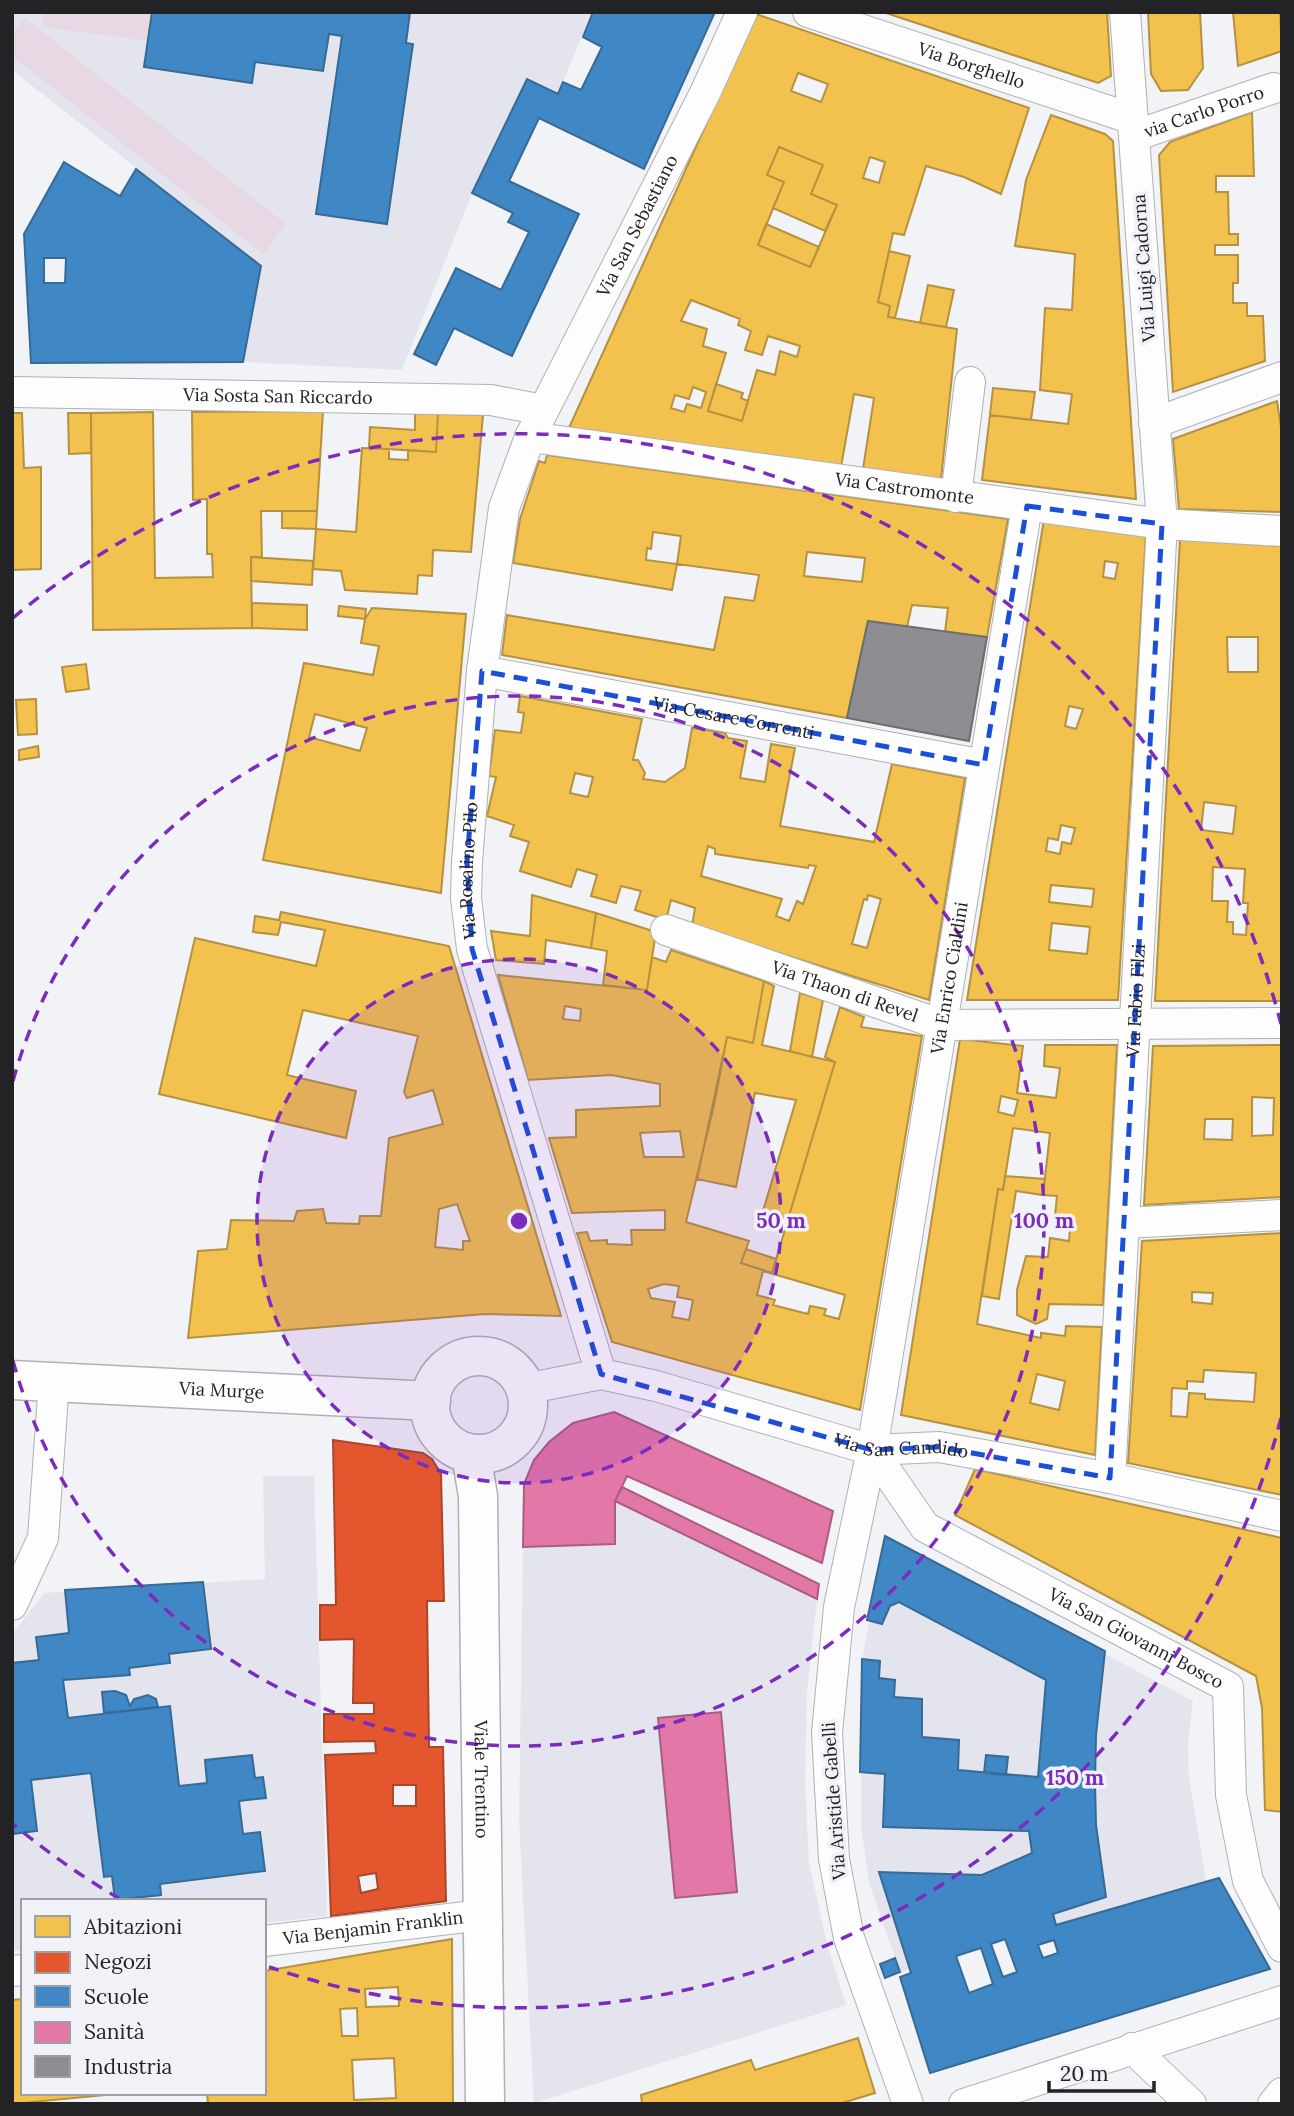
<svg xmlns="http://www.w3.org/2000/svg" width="1294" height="2116" font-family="Lora,serif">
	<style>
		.built { fill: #e3e4ed }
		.green { fill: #e7d8e4 }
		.homes { fill: #f2c14e; stroke: #b49242; stroke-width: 2; fill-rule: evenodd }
		.shops { fill: #e4572e; stroke: #aa472b; stroke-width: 2; fill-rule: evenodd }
		.schools { fill: #3f88c5; stroke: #376a95; stroke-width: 2; fill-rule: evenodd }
		.health { fill: #e377a8; stroke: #a95e81; stroke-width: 2 }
		.industry { fill: #8d8d92; stroke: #6d6d71; stroke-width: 2 }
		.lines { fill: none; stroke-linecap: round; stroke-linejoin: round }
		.street-casing { stroke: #b0b1b3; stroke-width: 32 }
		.secondary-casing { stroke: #b0b1b3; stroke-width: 41 }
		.street { stroke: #fdfdfe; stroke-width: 30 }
		.secondary { stroke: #fdfdfe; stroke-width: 38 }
		.marked { fill: none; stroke: #1d4ed8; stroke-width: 5; stroke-dasharray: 14 9; stroke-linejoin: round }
		.ring { fill: none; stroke: #7b2cbf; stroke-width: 3.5; stroke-dasharray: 12 9 }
		.labels { text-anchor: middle; stroke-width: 7; stroke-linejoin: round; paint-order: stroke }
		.street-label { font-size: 18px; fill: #232325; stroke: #f0f2f8 }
		.centre { fill: #7b2cbf; stroke: #f0f2f8; stroke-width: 3.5 }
		.ring-label { font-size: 21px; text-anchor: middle; font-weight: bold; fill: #7b2cbf; stroke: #f0f2f8; stroke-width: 7; stroke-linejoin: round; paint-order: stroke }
	</style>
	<rect width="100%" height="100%" fill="#f2f3f6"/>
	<path class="built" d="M12,12h580l-34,82 -31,-14 -55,113 -70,177 -159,-8 18,-96 -249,-196z
		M263,1476h51l13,440 -63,7v-22h-241v49l-11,1v-317l32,-41 221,-14z
		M615,1501l202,98 -10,93 -2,92 4,80 19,83 18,58 -312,98 -15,-283 4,-273 91,-3z
		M885,1536l308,165 -5,43 1,32 17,106 -306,90 -31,-89 -8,-58 1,-166z"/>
	<path class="green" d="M44,12h107l-4,29 -105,-14z
		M25,18l261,206 -23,30 -251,-198v-22z"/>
	<path class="homes" d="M883,12h224l4,64 -13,7z
		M1148,12h52l3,56 -15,22 -27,1 -10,-17z
		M1233,12h47l2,39 -44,15z
		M756,14l273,94 -28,86 -37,-17 -38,-11 -22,69 -11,-2 -15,69 12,4 -2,11 69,12 -16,150 -78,-10 11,-71 -20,-4 -13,73 -273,-37zM798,73l30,11 -7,18 -30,-11zM779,147l44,18 -12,29 26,11 -27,62 -52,-22 26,-63 -17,-7zM870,157l15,5 -6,21 -16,-5zM691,300l49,19 -2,6 13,6 -6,19 17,5 6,-19 32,10 -3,11 -17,-6 -5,24 -18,-5 -15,51 -34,-10 18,-58 -23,-7 4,-17 -26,-8zM693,387l13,5 -5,16 -14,-4 -3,8 -13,-4 4,-13 14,4z
		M1252,112l2,64h-38v16h12l1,42h9v11h-23v10h23v28h-5v20h14v13h16l2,45 -92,31 -14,-237 11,-13z
		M1051,115l54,19 8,7 23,358 -154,-19 8,-65 78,9 4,-30 -32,-4 5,-82 27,2 3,-56 -60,-8 11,-66z
		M779,147l44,18 -12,29 26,11 -12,26 -52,-23 11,-26 -17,-7z
		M766,224l53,23 -9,20 -52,-22z
		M889,251l21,5 -15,62 -7,-1 2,-11 -12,-4z
		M928,285l26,5 -8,37 -26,-4z
		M716,384l27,9 -2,5 7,3 -6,20 -34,-10z
		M993,388l42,4 -4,28 -41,-5z
		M1277,401l5,33v78l-103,-3 -6,-70z
		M323,411l-6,100h-56l1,46h-11l1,71 -159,2 -2,-217 62,-1 2,166 58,-1 -1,-23h-5v-55l-14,1 -1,-88z
		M12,413h10l2,55 17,-1v102l-29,1z
		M68,413h23v40l-22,1z
		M415,413h23l-2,39 -67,-4 1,-21 45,3z
		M438,413l45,2 -12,137 -38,-2 -1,26 -14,-1 -1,19 -72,-4 -4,-19 -28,-2 3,-40 40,3 6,-84 27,1v10l19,1v-10l28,2z
		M547,455l461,64 -21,118 -42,-5 3,-24 -36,-3 -5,22 -39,-6 -21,97 -345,-63 5,-40 207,35 11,-53 29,4 5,-26 -82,-11 4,-28 -28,-4 -2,17 -4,-1 -1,12 31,4 -5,26 -159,-27 7,-44 19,-58 6,2zM807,552l58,6 -3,24 -58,-6z
		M282,511h35l-1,18 -34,-1z
		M1044,519l102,15 -28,466h-151zM1105,561l13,2 -3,16 -12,-2zM1069,706l14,3 -7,20 -11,-3zM1061,825l14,3 -4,16 -9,-2 -2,12 -14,-3 2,-13 10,2zM1051,885l43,4 -2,18 -43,-5zM1052,923l38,4 -3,27 -38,-4z
		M1180,539l102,7v455h-127zM1227,637h31v35h-30zM1204,802l32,4 -3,28 -32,-4zM1213,867l32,2 -2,34h5l-2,32 -13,-1v-12h-6l1,-21h-16z
		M251,557l62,4 -1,24 -61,-4z
		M252,603l55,2v25l-55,-2z
		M339,606l27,3 -1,10 -27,-3z
		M372,608l94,6 -25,279 -178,-33 41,-197 69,12 6,-29 -18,-3 4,-24zM315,714l52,14 -7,23 -51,-14z
		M86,664l3,25 -23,3 -4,-25z
		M520,696l122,23 -9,41h5l7,13 -2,6 22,3 20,-14 7,-40 33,5 3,5 19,3 -7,37 25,4 6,-38 24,4 -15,78 94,16 18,-78 73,14 -36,222 -237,-74 3,-18 -24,-8 -5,20 -31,-10 6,-19 -20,-5 -5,17 -25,-7 6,-21 -20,-6 -6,18 -51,-16 9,-29 -19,-6 4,-11 -27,-9 9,-39 -7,-1 6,-46 26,3 3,-20 -6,-1zM575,773l18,4 -5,20 -18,-4zM708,846l7,3v5l93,14 1,-3 7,1 -13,38 -6,-3 -8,20 -13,-5 6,-17 -81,-23zM868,895l13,4 -14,49 -15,-4 12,-45 3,1z
		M36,699l1,35 -19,1 -2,-35z
		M38,746l1,11 -20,3v-10z
		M532,895l64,18 -5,35 -45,-8 -2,24 -48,-4 -5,-29 39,5z
		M281,912l168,34 112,370 -76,-2 -297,24 10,-87 29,-2 4,-29 63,1 3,-10 26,-2 3,14 33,1 1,-8h21l8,-78 54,-14 -10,-34 -26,8 -3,-6 14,-56 -115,-26 -16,65 69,16 -10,47 -187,-44 36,-156 121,28 9,-36 -44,-8 -3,13 -25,-3 2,-16 24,4zM457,1204l13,37h-7v9l-28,-3 4,-38z
		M596,913l60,19 -9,58 -44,-5 4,-34 -16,-3z
		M671,950l93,31 -11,62 -26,-6 -13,68 -28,117 63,19 -8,22 31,10 63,-211 -10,-5 15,-50 24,10 -3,10 61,9 -62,374 -248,-68 -35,-109 10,-1 3,9 17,-1v4l25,1 -1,-15h34v-20l-93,3 -23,-75 27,-1v-27l84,-4v-22l-49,-9 -83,5 -30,-105 149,15 5,-33 14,5zM565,1006l16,3 -1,12 -17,-2zM680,1131l4,26h-40l-4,-24zM763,1271l82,24 -6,24 -15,-4 2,-6 -16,-3 -2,8 -35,-9 2,-5 -18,-5zM664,1284l15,2 -2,11 16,3 -4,20 -17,-3 3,-15 -24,-4 -3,-9z
		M764,981l10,5 -12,59 73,17 -47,157 -25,-8 33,-111 -41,-7 -19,94 -39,-8 30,-142 26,6z
		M800,993l23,7 -11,57 -22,-6z
		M960,1039l63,7 -6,47 39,5 4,-30 -16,-2 1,-21h72l-14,260 -54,-1 -2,15 -11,5 -19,-9v-25l9,-34 22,1 2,-19 19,3 2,-25 -16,-1 2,-19 -14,-1 7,-62 -37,-5 -10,62 -5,-1 -21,135 64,14v-5l24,3 1,-10 36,1 -7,128 -194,-40zM1001,1096l17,4 -4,16 -16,-4zM1037,1374l28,7 -6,29 -29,-7z
		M1282,1045v152l-138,8 9,-159zM1252,1097l22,1 -1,37 -21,1zM1205,1119h28l-1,21 -28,-1z
		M1005,1176l40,3 -2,16 -27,-4 -17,108 -17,-3 16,-107 5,1z
		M1282,1233v262l-154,-32 14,-222zM1192,1292l21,1 -1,11 -20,-2zM1204,1370l52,3 -2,29 -49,-3v-5l-16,-1 -2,24 -16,-1 1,-28 15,1v-8l16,1z
		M746,1249l30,10 -4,14 -31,-10z
		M975,1469l307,69v274l-17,-2 -3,-102 -6,-32 -301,-161z
		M452,1939l1,165h-245l-1,-11h57v-122zM398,1987l1,19 -33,1 -1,-18zM357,2008l1,28h-16l-2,-27zM394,2058l2,40 -42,2 -2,-40z
		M23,1999v94h103l-114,11v-104z
		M858,2038l17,55 -36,11h-197l-1,-9 110,-35 4,10z"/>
	<path class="shops" d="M333,1440l90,13 9,6 9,15 3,127h-17l2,146h14l3,154 -115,15 -6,-161 51,-2 -1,-12 -51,1v-28h50v-11h-21l1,-64 -34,1v-35h16zM393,1785h23v21h-23zM376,1873l2,16 -17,4 -3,-17z"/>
	<path class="schools" d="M152,12h258l-4,31 7,1 -26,180 -71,-10 26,-178 -13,-2 -6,37 -68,-9 -3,21 -108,-16z
		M593,12h122l-71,157 -105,-51 -30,63 70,33 -67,142 -58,-28 -18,37 -22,-11 42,-86 45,22 28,-58 -21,-10 5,-9 -41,-20 55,-114 31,15 5,-12 18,8 21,-43 -19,-10z
		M64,162l56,34 16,-27 125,97 -18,96 -212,1 -7,-129zM44,258h22l-1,25h-21z
		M885,1536l220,115 -9,84 -1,48 1,42 10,72 -53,17 3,11 163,-47 51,91 -340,104 -30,-96 11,-4 -32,-101 103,3 50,-22 -3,-22 -146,-4 2,-53 -25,-2 2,-113 18,2 -1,17 16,2 -1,17 28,2v38l37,3 -1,30 80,7 8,-97 -147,-78 -9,4 -8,18 -15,-4zM1005,1939l12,33 -14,5 -12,-33zM1054,1940l4,13 -15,5 -5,-13zM981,1948l12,36 -24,9 -13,-37z
		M203,1582l8,67 -42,5 1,9 -41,5 1,7 -67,5 5,38 102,-12 9,80 28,-3 -2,-23 47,-5 3,23 8,-1 3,21 -27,3 4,33 17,-2 5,39 -105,13 1,11 -46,5 -3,-24 -8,1 -13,-104 -60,7 6,51 -25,3v-171l27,-3 -3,-23 33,-4 -4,-43z
		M115,1691l11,4 4,11 4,-7 14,-4 8,4 2,8 -54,6 -2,-21z
		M986,1755l22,2 -2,18 -22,-2z
		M895,1958l5,14 -15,6 -5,-14z"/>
	<path class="health" d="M614,1412l219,99 -11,52 -195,-87 -12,25v43l-92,3 1,-63 10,-24 15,-18 24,-19z
		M622,1487l197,97 -2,15 -202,-98z
		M721,1712l16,180 -62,6 -17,-180z"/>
	<path class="industry" d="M868,621l119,16 -18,104 -122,-23z"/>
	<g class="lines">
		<defs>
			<g id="street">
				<path id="s1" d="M808,12l325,107"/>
				<path id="s2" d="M1134,136l140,-48"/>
				<path id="s3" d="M12,392l479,8 52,10"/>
				<path d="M1154,423l128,-46"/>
				<path id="s4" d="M530,437l632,87 120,7"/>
				<path d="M956,497l14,-115"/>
				<path id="s5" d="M482,671l502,94"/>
				<path id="s6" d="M666,930l276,95 340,-2"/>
				<path d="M1124,1223l158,-8"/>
				<path id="s7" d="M601,1374l-129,-425 -6,-51 1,-36 15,-191 22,-163 26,-71 175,-344 37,-81"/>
				<path id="s8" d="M525,1389l76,-15 55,12 216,64 67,-3 171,31 172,38"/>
				<path id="s9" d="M872,1450l53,77 303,160 3,108 17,86 34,66"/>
				<path id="s10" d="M1110,1478l52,-954 -37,-512"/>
				<path d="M12,1605l31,-67 11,-157"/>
				<path id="s11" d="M264,1941l218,-26"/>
				<path d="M12,1971l11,-1"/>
				<path d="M1132,2048l59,56"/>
				<path id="s12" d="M908,2104l-59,-166 -15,-79 -7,-126 12,-126 33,-157 155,-944"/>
				<path d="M964,2104l318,-103"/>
				<path d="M1273,2104l9,-11"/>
			</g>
			<g id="secondary">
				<circle cx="479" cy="1405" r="49"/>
				<path id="s13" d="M12,1380l419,21"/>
				<path id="s14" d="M471,1454l7,42 7,608"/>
			</g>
		</defs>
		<use href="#street" class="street-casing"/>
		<use href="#secondary" class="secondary-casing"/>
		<use href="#street" class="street"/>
		<use href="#secondary" class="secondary"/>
	</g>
	<path class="marked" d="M1027,506l135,18 -52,954 -171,-31 -67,3 -271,-76 -129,-425 -5,-87 15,-191 502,94z"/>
	<circle cx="519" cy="1221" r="262" fill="#7b2cbf" fill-opacity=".12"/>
	<g class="ring">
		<circle cx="519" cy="1221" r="262"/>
		<path d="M13 1081A525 525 0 1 1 13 1361"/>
		<path d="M1281 1418A787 787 0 0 1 269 1967M120 1899A787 787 0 0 1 13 1824M13 618A787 787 0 0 1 1281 1024"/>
	</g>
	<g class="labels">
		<g class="street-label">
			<text dy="6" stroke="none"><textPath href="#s1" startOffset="172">Via Borghello</textPath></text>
			<text dy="6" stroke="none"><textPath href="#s2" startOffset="74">via Carlo Porro</textPath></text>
			<text dy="6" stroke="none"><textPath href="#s7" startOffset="1200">Via San Sebastiano</textPath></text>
			<text transform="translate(1144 268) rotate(-94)" y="6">Via Luigi Cadorna</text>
			<text dy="6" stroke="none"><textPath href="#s3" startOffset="266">Via Sosta San Riccardo</textPath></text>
			<text dy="6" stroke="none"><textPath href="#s4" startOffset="378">Via Castromonte</textPath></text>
			<text dy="6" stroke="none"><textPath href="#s5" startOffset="256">Via Cesare Correnti</textPath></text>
			<text dy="6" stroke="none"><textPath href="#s7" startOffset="523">Via Rosalino Pilo</textPath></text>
			<text dy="6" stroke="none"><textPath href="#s12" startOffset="1148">Via Enrico Cialdini</textPath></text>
			<text dy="6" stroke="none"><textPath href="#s6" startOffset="189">Via Thaon di Revel</textPath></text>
			<text dy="6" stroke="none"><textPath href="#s10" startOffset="478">Via Fabio Filzi</textPath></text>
			<text dy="6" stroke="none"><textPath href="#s13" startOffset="210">Via Murge</textPath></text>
			<text dy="6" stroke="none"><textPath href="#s8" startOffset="388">Via San Candido</textPath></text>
			<text dy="6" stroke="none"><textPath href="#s9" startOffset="332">Via San Giovanni Bosco</textPath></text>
			<text dy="6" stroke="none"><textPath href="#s14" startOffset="326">Viale Trentino</textPath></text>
			<text transform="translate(834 1801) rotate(-94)" y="6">Via Aristide Gabelli</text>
			<text dy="6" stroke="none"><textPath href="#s11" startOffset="110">Via Benjamin Franklin</textPath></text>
		</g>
	</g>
	<circle cx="519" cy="1221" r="10" class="centre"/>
	<g class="ring-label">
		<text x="781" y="1228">50 m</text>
		<text x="1044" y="1228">100 m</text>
		<text x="1075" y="1785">150 m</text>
	</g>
	<rect width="1294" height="2116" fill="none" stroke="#232325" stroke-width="28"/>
	<rect x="21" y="1899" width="245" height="196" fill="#f0f2f8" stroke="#9e9fa4" stroke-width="2"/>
	<rect x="35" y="1916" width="35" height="21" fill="#f2c14e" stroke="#9e9fa4" stroke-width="2"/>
	<text x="84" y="1934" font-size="21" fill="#232325">Abitazioni</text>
	<rect x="35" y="1952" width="35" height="21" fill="#e4572e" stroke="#9e9fa4" stroke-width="2"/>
	<text x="84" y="1969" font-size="21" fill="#232325">Negozi</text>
	<rect x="35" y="1986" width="35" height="21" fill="#3f88c5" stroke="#9e9fa4" stroke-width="2"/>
	<text x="84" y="2004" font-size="21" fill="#232325">Scuole</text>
	<rect x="35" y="2022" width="35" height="21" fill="#e377a8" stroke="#9e9fa4" stroke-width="2"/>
	<text x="84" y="2039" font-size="21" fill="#232325">Sanità</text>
	<rect x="35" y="2056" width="35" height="21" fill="#8d8d92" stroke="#9e9fa4" stroke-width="2"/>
	<text x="84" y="2074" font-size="21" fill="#232325">Industria</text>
	<path d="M1049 2081v10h105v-10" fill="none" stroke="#232325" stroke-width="3.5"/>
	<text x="1060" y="2081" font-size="21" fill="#232325" stroke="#f0f2f8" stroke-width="5" paint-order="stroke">20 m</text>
</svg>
